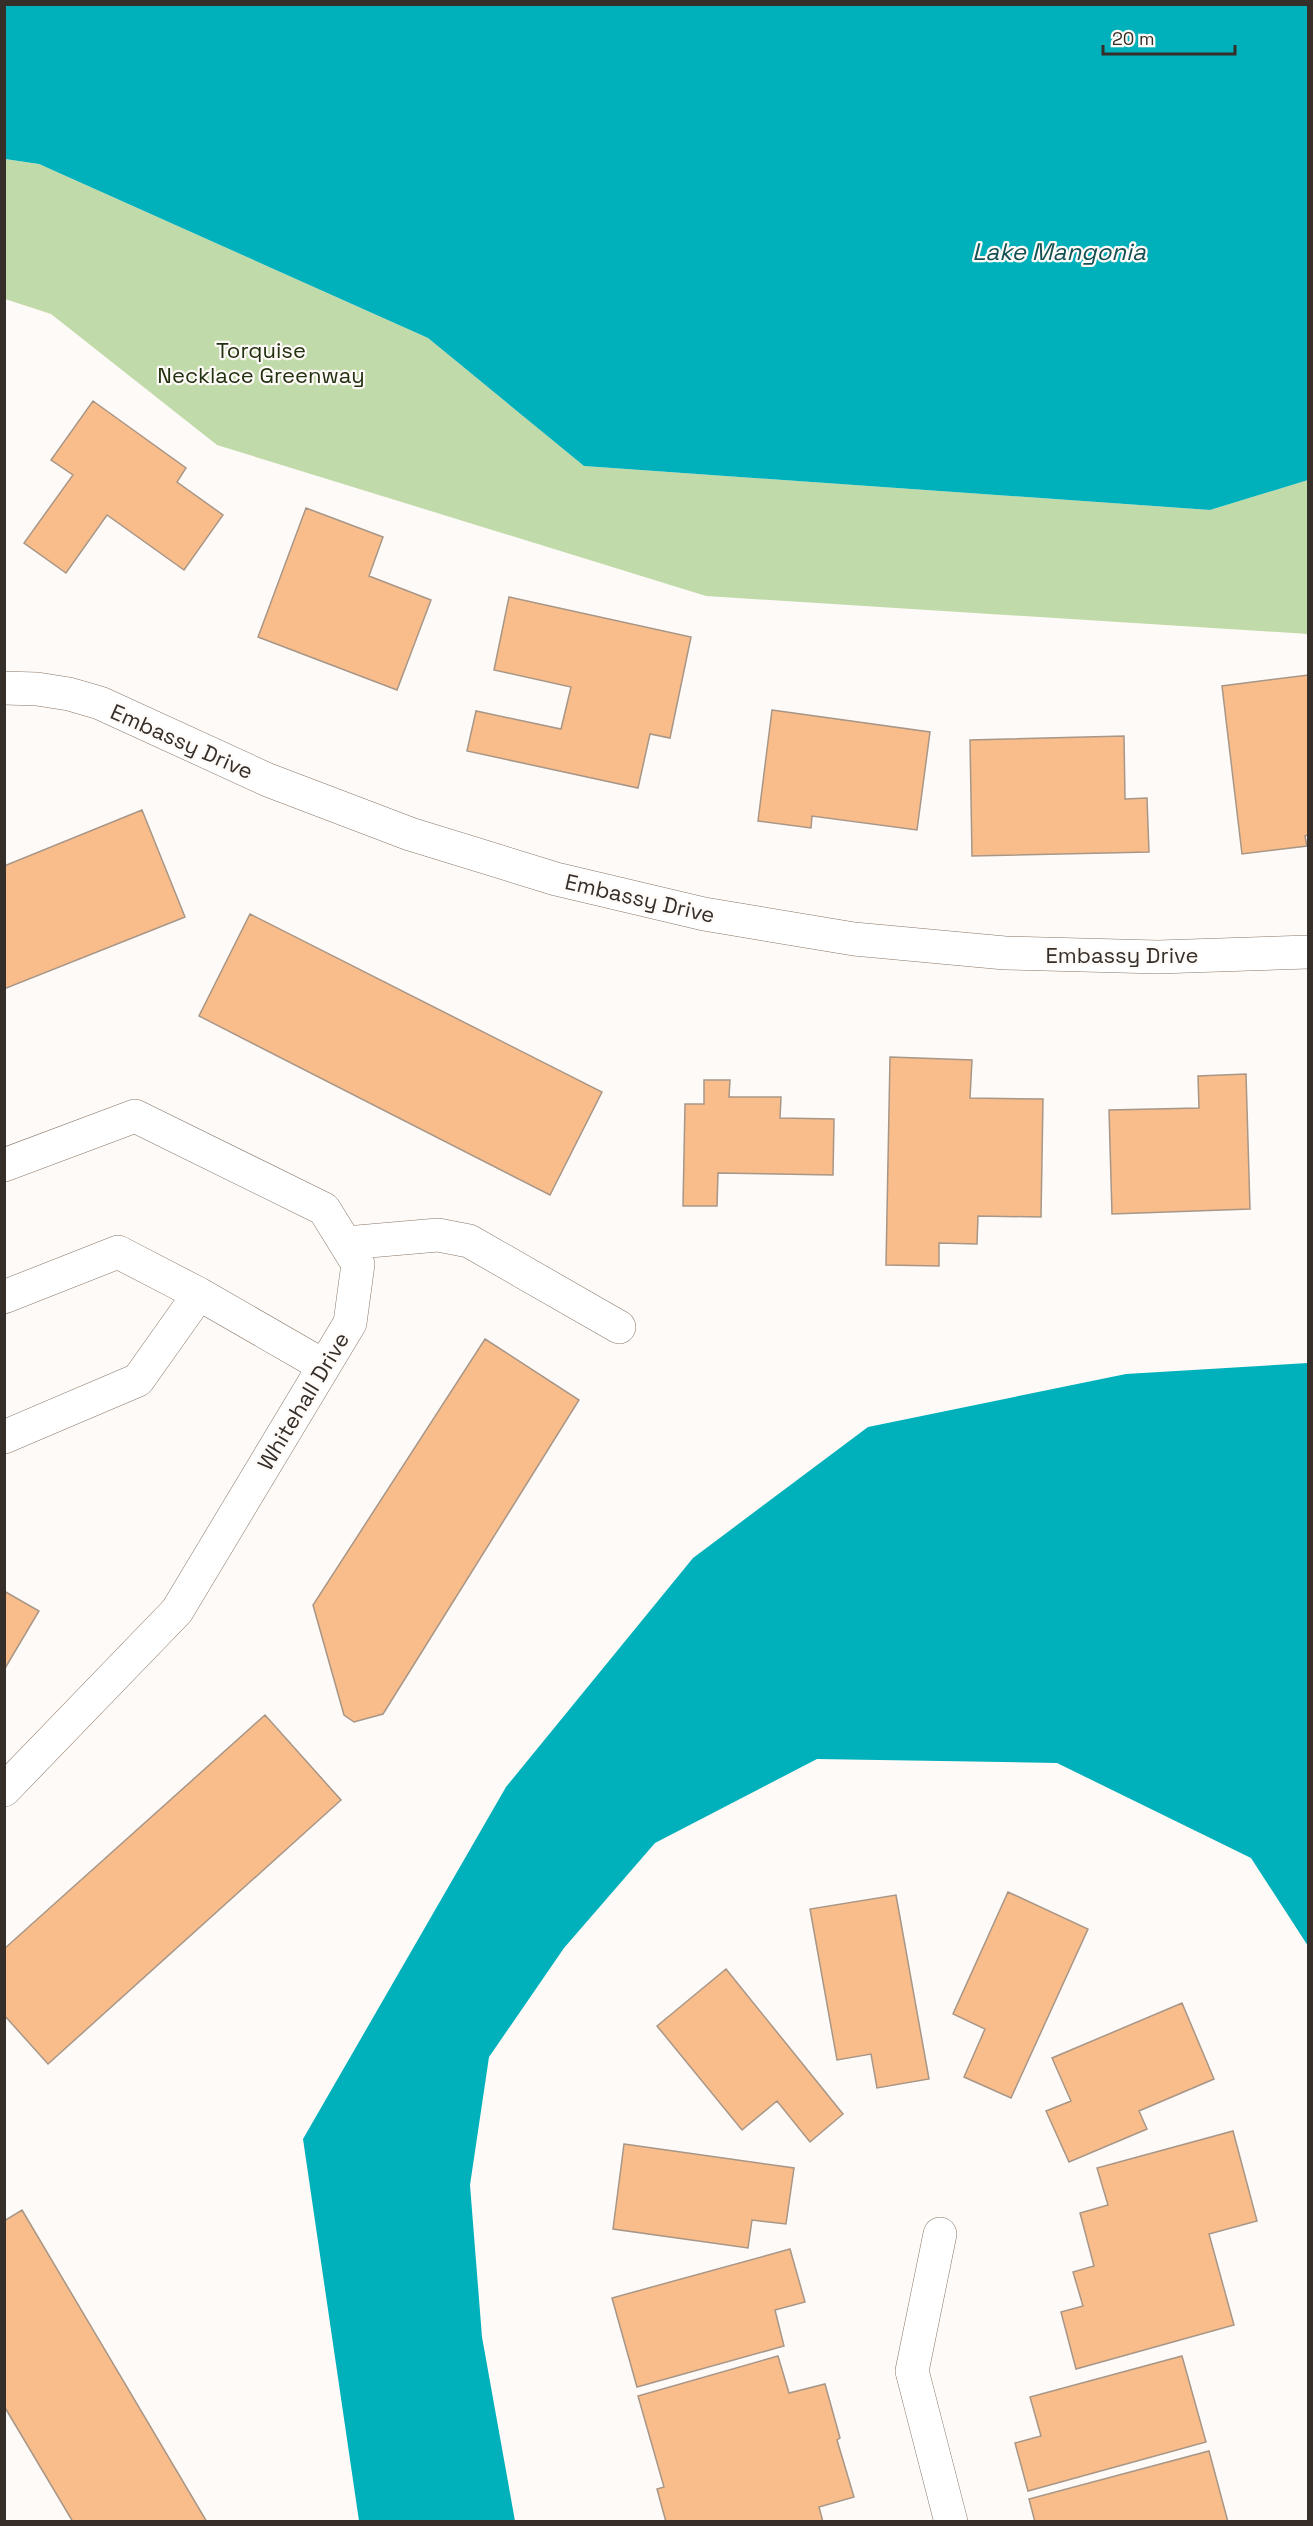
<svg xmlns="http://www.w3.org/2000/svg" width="1313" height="2526" font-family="'Space Grotesk',sans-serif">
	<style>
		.green { fill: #c1daa9 }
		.water { fill: #00b1bb }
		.building { fill: #f8bd8b; stroke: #a89687; stroke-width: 1.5 }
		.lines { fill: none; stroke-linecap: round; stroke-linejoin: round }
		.minor-casing { stroke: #897768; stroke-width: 34 }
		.minor { stroke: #fff; stroke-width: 33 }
		.labels { text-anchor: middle; stroke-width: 4.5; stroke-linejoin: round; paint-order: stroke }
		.park-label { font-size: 22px; fill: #22310f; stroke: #fefaf7 }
		.street-label { font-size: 22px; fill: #362e28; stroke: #fefaf7 }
		.water-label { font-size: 24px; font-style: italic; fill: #155054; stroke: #fefaf7 }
	</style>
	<rect width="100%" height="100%" fill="#fefaf7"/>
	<path class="green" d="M5,159l34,5 389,174 156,128 626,44 98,-30v154l-602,-38 -489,-151 -166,-131 -46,-15z"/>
	<path class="water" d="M5,4l1303,1v475l-98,30 -626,-44 -156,-128 -389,-174 -34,-5z
		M1308,1363v583l-57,-88 -194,-95 -240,-4 -162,84 -91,105 -75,109 -19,128 12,152 33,184h-156l-56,-382 203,-352 187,-229 175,-131 258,-53z"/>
	<path class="building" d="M93,401l93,67 -9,14 46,33 -39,55 -77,-55 -41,58 -42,-30 49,-68 -22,-15z
		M306,508l77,29 -14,39 62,24 -34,90 -139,-53z
		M509,597l182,40 -21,101 -20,-4 -12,54 -171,-37 9,-40 85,18 10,-42 -77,-17z
		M1308,675v160l-3,1 2,10 -65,8 -20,-168z
		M772,710l158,22 -13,98 -105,-14 -1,12 -53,-7z
		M1124,736l1,63 22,-1 2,54 -177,4 -2,-116z
		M142,810l43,107 -181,72v-123z
		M250,914l352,178 -52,103 -351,-179z
		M890,1057l82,3 -2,38 73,1 -2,118 -63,-1 -1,28 -38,-1v23l-53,-1z
		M1246,1074l4,135 -138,5 -3,-104 90,-2 -1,-32z
		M704,1080h26l-1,17h52l-1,21 54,1 -1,56 -115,-2 -1,33h-34l2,-102h19z
		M485,1339l94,61 -196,314 -29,8 -10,-7 -31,-110z
		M4,1591l35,20 -35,59z
		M265,1715l76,85 -293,264 -44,-49v-66z
		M1008,1892l80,37 -77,169 -47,-21 21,-48 -32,-15z
		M896,1895l33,184 -52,9 -6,-34 -34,6 -27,-151z
		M726,1969l117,145 -33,28 -33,-41 -35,29 -85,-104z
		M1182,2003l32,76 -75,32 8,18 -78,33 -23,-51 25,-10 -19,-43z
		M1233,2131l24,90 -48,13 25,91 -158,44 -15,-57 22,-6 -10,-34 21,-6 -14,-53 28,-8 -11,-37z
		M624,2144l170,24 -8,56 -34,-4 -4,28 -135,-19z
		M22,2210l185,312h-134l-69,-116v-185z
		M790,2249l15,53 -30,8 9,36 -147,41 -25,-89z
		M778,2356l11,37 36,-9 15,54 -3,2 17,57 -35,10 4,15h-157l-9,-33 7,-2 -26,-91z
		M1182,2356l24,86 -178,49 -13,-48 26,-7 -11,-39z
		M1209,2451l19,71h-193l-6,-23z"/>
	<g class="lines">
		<defs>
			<path id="minor" d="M4,688l33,1 32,5 31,9 168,77 142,54 146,45 148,35 150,25 151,14 153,4 150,-5
				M4,1165l131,-49 189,93 34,55 -8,59 -173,288 -173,179
				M346,1243l92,-8 31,6 150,86
				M199,1294l125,72
				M4,1297l114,-45 81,42 -61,86 -134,57
				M940,2234l-28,137 39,151"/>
		</defs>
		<use href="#minor" class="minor-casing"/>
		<use href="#minor" class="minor"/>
	</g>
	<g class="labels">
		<g class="park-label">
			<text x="261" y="358">Torquise<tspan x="261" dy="25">Necklace Greenway</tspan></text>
		</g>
		<g class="street-label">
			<text transform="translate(182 741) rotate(24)" y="8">Embassy Drive</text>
			<text transform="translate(640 898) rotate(13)" y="8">Embassy Drive</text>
			<text x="1122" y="963">Embassy Drive</text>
			<text transform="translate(303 1401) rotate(-59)" y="8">Whitehall Drive</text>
		</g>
		<g class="water-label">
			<text x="1059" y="260">Lake Mangonia</text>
		</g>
	</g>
	<rect width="1313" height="2526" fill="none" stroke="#362e28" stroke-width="12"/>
	<path d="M1103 45v9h132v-9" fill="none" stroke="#362e28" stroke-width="3"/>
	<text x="1112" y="45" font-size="18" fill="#362e28" stroke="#fefaf7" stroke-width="4.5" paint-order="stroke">20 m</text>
</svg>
